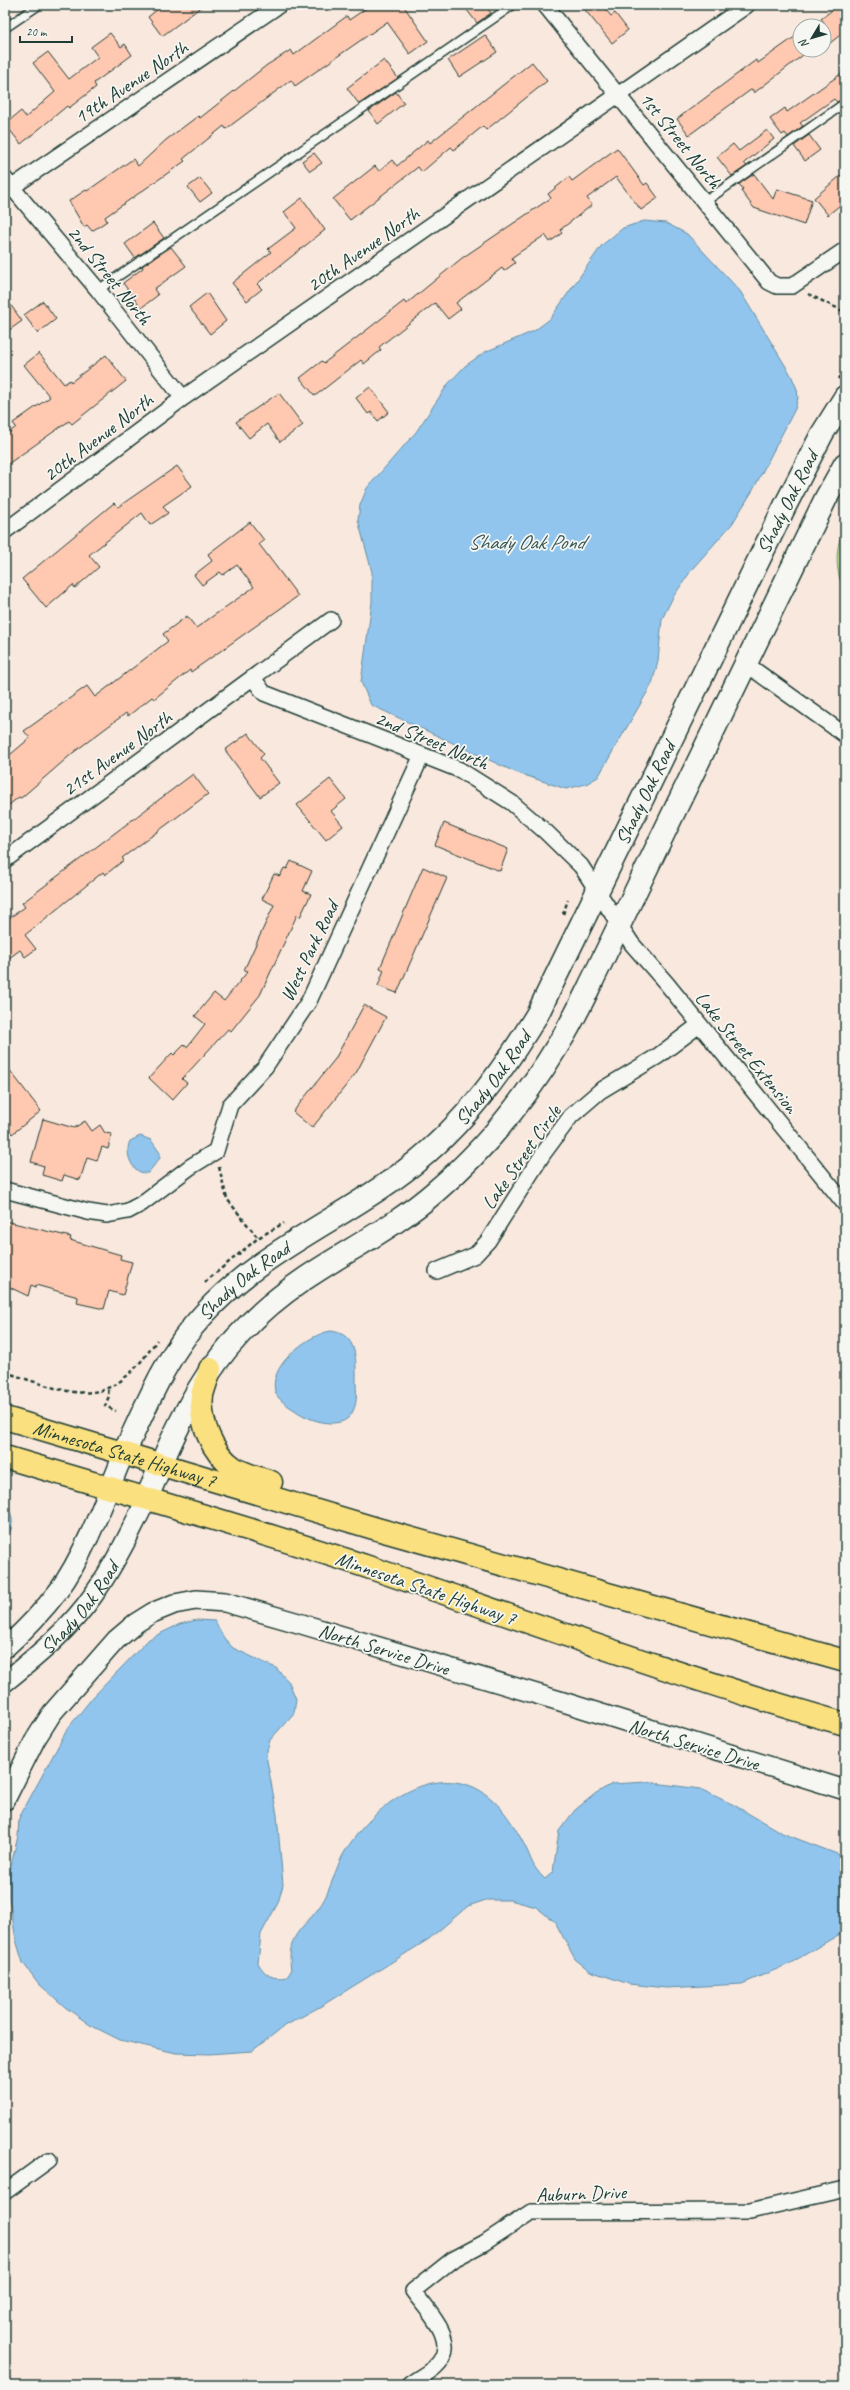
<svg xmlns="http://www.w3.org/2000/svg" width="850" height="2390" font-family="Caveat,sans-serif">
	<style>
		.green { fill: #bfe19b; stroke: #6f8f68 }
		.water { fill: #91c5ee; stroke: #638fa4 }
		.building { fill: #ffc8b1; stroke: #1f3d34 }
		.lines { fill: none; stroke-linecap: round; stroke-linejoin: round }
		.service-casing { stroke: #1f3d34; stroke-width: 11 }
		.minor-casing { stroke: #1f3d34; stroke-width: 18 }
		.tertiary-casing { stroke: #1f3d34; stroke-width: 22 }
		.secondary-casing { stroke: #1f3d34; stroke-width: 25 }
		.trunk-casing { stroke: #1f3d34; stroke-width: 25 }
		.path { stroke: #1f3d34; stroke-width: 2.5; stroke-dasharray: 4 3; stroke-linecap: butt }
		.service { stroke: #f6f6f2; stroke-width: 8 }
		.minor { stroke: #f6f6f2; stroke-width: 15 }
		.tertiary { stroke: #f6f6f2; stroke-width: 19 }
		.secondary { stroke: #f6f6f2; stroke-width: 22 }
		.trunk { stroke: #fbe080; stroke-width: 22 }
		.labels { text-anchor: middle; stroke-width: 3.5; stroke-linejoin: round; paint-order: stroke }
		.street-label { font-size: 20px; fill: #1f3d34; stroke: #f6f6f2 }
		.water-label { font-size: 21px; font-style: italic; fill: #365859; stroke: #f6f6f2 }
	</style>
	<rect width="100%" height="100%" fill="#f9e8de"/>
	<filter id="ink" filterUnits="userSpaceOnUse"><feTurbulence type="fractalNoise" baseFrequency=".025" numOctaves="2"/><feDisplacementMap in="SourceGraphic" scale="8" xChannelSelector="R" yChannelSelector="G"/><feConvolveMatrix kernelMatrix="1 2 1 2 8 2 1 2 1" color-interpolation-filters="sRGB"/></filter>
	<g filter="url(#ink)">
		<path class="green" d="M845,525v66c-11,-21 -10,-44 0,-66z"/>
		<path class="water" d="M644,221l22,2 21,11 53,57 51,84 6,14 1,9 -3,11 -42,81 -21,34 -39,44 -20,29 -11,22 -4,42 -6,23 -54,93 -12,7 -20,5 -51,-17 -144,-67 -10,-23 11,-80v-30l-14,-52 2,-15 7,-17 49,-56 32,-48 17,-18 20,-14 49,-21 16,-12 52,-74 21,-17z
			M140,1136l11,4 9,13v5l-12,15c-16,2 -24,-20 -18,-32z
			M331,1331c27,3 25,29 25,50 0,10 2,20 -3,30 -8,20 -40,11 -54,2 -7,-5 -19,-11 -23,-19 -11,-26 32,-60 55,-63z
			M5,1506c10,7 9,25 0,33z
			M197,1620l18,1 9,17 9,10 43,20 13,14 7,17 -2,14 -24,27 -4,15 11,60 6,70 -5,18 -17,31 -3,29c7,12 14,17 29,14l4,-6c-6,-42 17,-42 34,-73 8,-16 12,-35 22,-50 24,-36 71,-77 118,-64 29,8 47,37 60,62 7,14 7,21 20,33l8,-7 6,-41 16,-21 21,-17 16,-9 35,-2 53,7 32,15 50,29 63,24v74l-56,33 -47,20 -76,4 -37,-4 -39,-13 -15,-12 -20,-37 -19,-15 -26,-7h-24l-18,6 -39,33 -106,66 -40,22 -31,24 -43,3 -33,-1 -56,-13 -30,-15 -25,-18 -26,-23 -16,-21 -7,-23 -7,-42v-24l9,-38 1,-18 49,-90 25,-31 56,-58 31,-15z"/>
		<path class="building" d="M163,5h41l-42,31 -14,-19z
			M371,5h32l25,36 -18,13 -23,-32 -92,64 -4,-6 -65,49 -2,-3 -41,33 2,2 -80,56 2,4 -15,10 -5,-6 -3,2 -15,-26 17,-11 1,1 46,-32 5,7 28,-26 32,-24 2,2 67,-53 24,-15 3,5 53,-39 2,4z
			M463,5h22l6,8 -14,10z
			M581,5h21l9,11 4,-3 13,17 -16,13z
			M838,5h7v26l-21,17v-26l-3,-3z
			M110,33l11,14 4,-3 7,11 -38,28 2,4 -27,21 -2,-2 -46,38 -16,-20 16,-13 5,6 29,-25 -22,-29 15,-11 21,27 29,-22 -7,-10z
			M485,35l12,17 -38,25 -11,-17z
			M796,36l4,6v8l7,2 -53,41 -2,-4 -63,46 -12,-16 79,-59 2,3z
			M384,60l14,18 -39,26 -12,-16z
			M532,62l15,19 -61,49 -3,-4 -29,24 -3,-3 -29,25 -4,-5 -68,53 -17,-21 42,-33 4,5 13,-11 5,6 31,-26 2,3z
			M845,71v27l-8,4 -3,-3 -34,24 3,3 -15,11 -3,-4 -3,2 -12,-16 15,-11 2,4z
			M396,92l8,11 -26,21 -9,-13z
			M767,130l7,9 -30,24 3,3 -15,10 -15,-19 16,-13 6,7z
			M809,135l11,15 -15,11 -11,-15z
			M617,148l27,37 3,-2 11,15 -17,12 -25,-33 -29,21 5,7 -32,25 2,3 -12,9 -5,-7 -34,23 4,5 -11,8 -2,-3 -46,35 5,6 -13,10 -13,-16 -56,44 2,3 -17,14 -3,-4 -46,36 -15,-18 22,-17 2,2 80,-62 2,3 56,-46 89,-60 -3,-4 21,-17 3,4z
			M314,153l8,10 -12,8 -8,-10z
			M845,172v29l-17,14 -14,-17z
			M754,174l19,25 4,-10 35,11 -8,25 -50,-17 -13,-17 2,-2 -4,-5z
			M200,178l12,15 -12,9 -12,-15z
			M302,198l23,32 -68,54 5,5 -15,12 -15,-18 39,-31 -3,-3 28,-21 -12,-16z
			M153,223l11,15 -29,20 -10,-14z
			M171,247l15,19 -32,23 4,6 -17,13 -18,-25 20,-15 -1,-2z
			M207,293l19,28 -16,13 -21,-27z
			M5,297l17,24 -17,12z
			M43,301l13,18 -18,14 -14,-18z
			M39,353l25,31 6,-4 1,2 35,-27 20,26 -54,43 -3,-3 -64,45v-30l11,-9 -3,-4 37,-26 -26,-32z
			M370,387l19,25 -11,9 -7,-9 -3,2 -12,-16z
			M279,393l24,32 -23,17 -13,-18 -18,14 -13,-16z
			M177,466l15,20 -29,20 5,7 -18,12 -8,-12 -53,42 10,12 -24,21 -2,-3 -27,23 -24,-29 92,-76 4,4z
			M250,522l14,18 -5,4 39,52 -107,76 -1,-2 -36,29 -2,-2 -24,19 -2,-3 -52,39 -53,46 -2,-1 -14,11v-49l25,-21 -6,-7 63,-45 8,11 73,-56 -5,-7 24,-18 9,12 58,-41 -17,-22 -14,10 -3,-3 -18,13 -8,-10 18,-14 -4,-7z
			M248,733l16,21 -4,4 19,25 -19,14 -35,-47z
			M193,774l15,20 -86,64 2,2 -19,15 -2,-3 -78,63 11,14 -11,8 -5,-7 -15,11v-40l20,-14 -3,-4z
			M330,779l16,20 -15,12 12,15 -17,14 -29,-35z
			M444,823l64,26 -8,22 -65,-26z
			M291,861l21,10 -9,20 8,3 -11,23 -3,-2 -37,80 -29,36 -3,-2 -46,50 5,4 -15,17 -23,-22 23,-25 2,2 10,-10 3,2 18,-23 -10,-8 19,-23 10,8 24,-30 -4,-1 30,-65 -12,-6 12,-25 6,2 4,-8 3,1z
			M423,867l24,11 -50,115 -19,-7 6,-16 -4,-2z
			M364,1005l22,12 -30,56 -44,55 -19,-16 42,-53z
			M5,1064l36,47 -29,23 -7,-9z
			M43,1119l31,9 11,-7 7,10 8,-6 5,8 7,1 -4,15 -6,-2 -5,14 -10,-3 -7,22 -16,-5 -2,6 -20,-6 2,-9 -13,-4z
			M5,1221l66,16 -1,3 51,15 -1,4 12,3 -9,33 -14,-4 -5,18 -27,-6 1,-6 -42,-12v2l-5,-2 -3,11 -23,-11z"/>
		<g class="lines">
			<defs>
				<path id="service" d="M5,28l34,-23
					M706,201l139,-98
					M98,290l415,-285"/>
				<path id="minor" d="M545,5l224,277 8,4h15l53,-36
					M5,179l93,111 85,108
					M5,192l274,-187
					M5,531l178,-133 564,-393
					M746,664l99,71
					M253,678l11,15 196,77 52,33 34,29 35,34 51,78 35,40 178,220
					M5,860l326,-240
					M5,1190l83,22 19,3 21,-4 13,-7 49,-37 26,-16 14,-46 35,-38 44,-66 113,-246
					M437,1271l38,-16 13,-14 55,-87 28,-38 29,-25 58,-35 41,-31
					M5,2192l44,-32
					M409,2385c8,-6 18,-11 26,-18 27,-24 -7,-55 -22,-76l39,-31 32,-17 47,-31 219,-1 95,-22"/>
				<g id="tertiary">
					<path d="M5,1648c20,-18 38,-37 54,-58 27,-38 47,-94 65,-137"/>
					<path id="s1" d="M5,1682c32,-26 65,-53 89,-88 21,-30 37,-63 53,-96"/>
					<path d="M5,1800l30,-60 17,-27 64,-73 20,-17 16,-10 22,-9 22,-4 29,2 70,20 265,79 285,89"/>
				</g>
				<g id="secondary">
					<path id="s2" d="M124,1453c23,-49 43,-100 80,-139 54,-60 127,-90 191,-136 61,-43 105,-102 143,-165l247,-507 37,-72 23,-37"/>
					<path d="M147,1498c38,-93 70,-160 156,-218 44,-30 92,-53 133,-89 49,-42 89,-91 122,-146 15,-23 26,-48 38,-72l230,-475 19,-34"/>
				</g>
				<g id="trunk">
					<path d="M210,1369c-2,8 -6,18 -8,26 -3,27 10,58 32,73 12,7 25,10 37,14"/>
					<path id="s3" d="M5,1418l372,111 468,132"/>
					<path d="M5,1457c123,37 247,71 369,112 156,53 312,110 471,155"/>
				</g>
			</defs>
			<use href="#service" class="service-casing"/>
			<use href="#minor" class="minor-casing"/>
			<use href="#tertiary" class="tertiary-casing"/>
			<use href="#secondary" class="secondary-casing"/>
			<use href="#trunk" class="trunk-casing"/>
			<path class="path" d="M808,294l37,18
				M838,379l7,-11
				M563,914l5,-14
				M219,1167l8,32 31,39
				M205,1282l53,-44 26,-15
				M5,1372c73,24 103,41 152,-32
				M108,1390l1,6 -4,10 11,5"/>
			<use href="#service" class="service"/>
			<use href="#minor" class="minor"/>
			<use href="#tertiary" class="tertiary"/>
			<use href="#secondary" class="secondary"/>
			<use href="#trunk" class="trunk"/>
		</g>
	</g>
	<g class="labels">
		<g class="street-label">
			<text transform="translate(131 82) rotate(-34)" y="7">19th Avenue North</text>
			<text transform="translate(681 140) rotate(51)" y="7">1st Street North</text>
			<text transform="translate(363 249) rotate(-35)" y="7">20th Avenue North</text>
			<text transform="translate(110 275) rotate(51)" y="7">2nd Street North</text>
			<text transform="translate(98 437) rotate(-37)" y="7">20th Avenue North</text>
			<text transform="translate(787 502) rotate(-63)" y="7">Shady Oak Road</text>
			<text transform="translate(432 740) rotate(23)" y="7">2nd Street North</text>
			<text transform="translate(117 753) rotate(-36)" y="7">21st Avenue North</text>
			<text transform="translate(645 793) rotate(-64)" y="7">Shady Oak Road</text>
			<text transform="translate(309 951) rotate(-64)" y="7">West Park Road</text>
			<text transform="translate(747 1052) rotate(51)" y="7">Lake Street Extension</text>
			<text dy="7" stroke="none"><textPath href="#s2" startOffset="537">Shady Oak Road</textPath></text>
			<text transform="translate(521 1157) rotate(-55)" y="7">Lake Street Circle</text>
			<text dy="7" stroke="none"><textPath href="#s2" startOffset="213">Shady Oak Road</textPath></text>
			<text dy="7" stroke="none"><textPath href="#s3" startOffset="125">Minnesota State Highway 7</textPath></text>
			<text transform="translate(426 1588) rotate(19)" y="7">Minnesota State Highway 7</text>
			<text dy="7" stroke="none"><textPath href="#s1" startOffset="106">Shady Oak Road</textPath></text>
			<text transform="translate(384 1649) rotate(17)" y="7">North Service Drive</text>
			<text transform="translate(694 1744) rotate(17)" y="7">North Service Drive</text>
			<text transform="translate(581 2193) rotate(-2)" y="7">Auburn Drive</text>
		</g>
		<g class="water-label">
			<text x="526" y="549">Shady Oak Pond</text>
		</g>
	</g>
	<rect width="850" height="2390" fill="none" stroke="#f6f6f2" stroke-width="20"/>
	<rect x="10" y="10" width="830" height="2370" fill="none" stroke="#1f3d34" stroke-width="1.5" filter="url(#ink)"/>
	<g transform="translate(812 38) rotate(232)"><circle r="19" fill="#f6f6f2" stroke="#a0aca6"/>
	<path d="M0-3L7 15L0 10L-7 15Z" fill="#1f3d34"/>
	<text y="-6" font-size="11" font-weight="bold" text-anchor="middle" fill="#1f3d34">N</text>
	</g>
	<path d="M20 36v6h52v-6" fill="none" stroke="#1f3d34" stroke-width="2"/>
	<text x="26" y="36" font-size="12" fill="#1f3d34" stroke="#f6f6f2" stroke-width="3" paint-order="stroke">20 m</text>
</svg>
